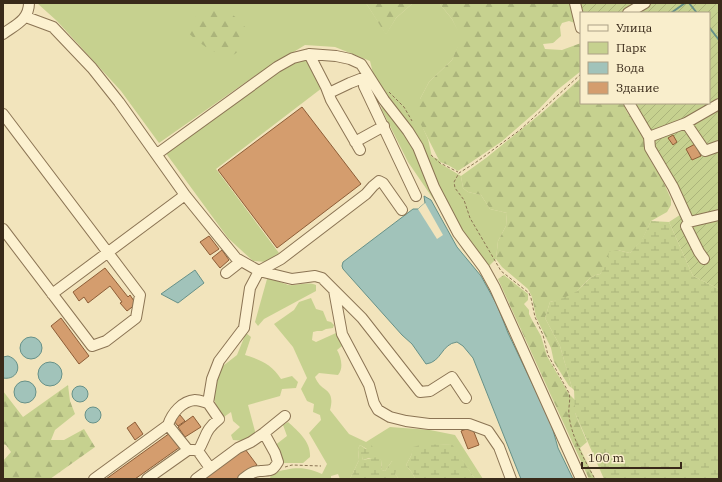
<svg xmlns="http://www.w3.org/2000/svg" width="722" height="482" font-family="'IBM Plex Serif',serif">
	<style>
		.green { fill: #c6d18f }
		.forest { fill: url(#forest-firs) }
		.wetland { fill: url(#wetland-marsh) }
		.garden { fill: url(#garden-furrows) }
		.water { fill: #a1c3ba; stroke: #679188 }
		.pier { fill: #f2e4bc }
		.lines { fill: none; stroke-linecap: round; stroke-linejoin: round }
		.stream { stroke: #679188; stroke-width: 2 }
		.building { fill: #d49d6e; stroke: #8d5d37 }
		.minor-casing { stroke: #8b7454; stroke-width: 12 }
		.path { stroke: #8b7454; stroke-width: 1; stroke-dasharray: 3 2; stroke-linecap: butt }
		.minor { stroke: #fcf1d0; stroke-width: 10 }
	</style>
	<defs>
		<pattern id="forest-firs" width="22" height="20" patternUnits="userSpaceOnUse"><rect width="22" height="20" fill="#c6d18f"/><path d="M5 1l3.5 6h-7zM16 11l3.5 6h-7z" fill="#abb47b"/></pattern>
		<pattern id="wetland-marsh" width="20" height="14" patternUnits="userSpaceOnUse"><rect width="20" height="14" fill="#c6d18f"/><path d="M1 5h8M5 5V1M11 12h8M15 12V8" fill="none" stroke="#abb47b"/></pattern>
		<pattern id="garden-furrows" width="10" height="10" patternUnits="userSpaceOnUse"><rect width="10" height="10" fill="#c6d18f"/><path d="M-1 1l2-2M0 10L10 0M9 11l2-2" fill="none" stroke="#abb47b"/></pattern>
	</defs>
	<rect width="100%" height="100%" fill="#f2e4bc"/>
	<path class="green" d="M37,3h329l20,31 10,-16 17,-15h26l13,16 10,19 -10,22 -23,22 -9,17 3,29 5,11 4,18 6,2 3,5 20,12 2,12 5,4 13,3 9,14 17,4 -1,13 -8,15 -2,18 -8,8 -11,-2 -14,-15 -12,-25 -43,-63 -26,-52 -12,-49 -35,-14 -30,-2 -49,30 -97,68 -38,-52 -64,-70z
		M307,60l15,28 -106,81 63,84 -12,9 -14,-1 -25,-23 -63,-86 125,-88z
		M267,279c7,-1 14,4 21,6 10,1 19,-4 28,0v6l-52,28 -6,7 -3,-4z
		M311,298l5,11 7,2 4,10 4,1 3,3 -1,3 -7,1 -4,2h-5l-4,1 -1,8 4,2 20,-9 6,13 -5,4c4,7 7,18 1,25l-19,-2 -4,4c6,16 21,10 15,33l19,24 17,8 24,-15 40,3 25,5 28,44h-8l-24,-35 -37,3 -3,9 -5,9 7,9 2,5h-16l-4,-5 -3,-13 -7,10 -3,-1 -1,-10 -12,-2 -6,2 -1,-3 5,-8 -7,-4 -2,4 1,11 -9,19h-10l-2,-5 -7,2v3h-61l1,-6c22,-5 30,-8 51,1l5,-10 -18,-31 12,-13 -1,-5 -7,-3 1,-8 -7,-3 -6,-12 6,-11 -14,-31 -19,-23 20,-14 5,-8z
		M246,333l5,4 -6,18c16,5 27,10 36,24l11,-3 6,6 -2,6 -14,1 -2,7 -32,9 8,30 -10,6 -13,-1 -2,-5 9,-8 -7,-6 -2,-9 -10,7 -7,-20v-19l5,-11 18,-14z
		M288,422c11,10 23,20 22,35l-7,6h-21l-8,-17 13,-10 -4,-11z"/>
	<path class="forest" d="M366,3h47l-17,15 -10,17z
		M439,3h134l5,21 -9,-3 -7,2 -2,4 1,9 -8,7 -10,1 2,5 17,1 19,-7v28l-25,20 -17,18 -38,33 -43,29 -10,-6 -8,-3 -29,-57 9,-6 9,-17 23,-22 9,-22 -9,-19z
		M211,10c18,0 23,4 34,17 -2,18 -1,23 -17,31 -15,-6 -31,-15 -42,-28l9,-13z
		M581,78v25h42l4,9 18,26 4,20 14,23 8,18v6l-4,7 -16,9 -9,19 -12,13 -13,-3 -17,24c-13,2 -17,14 -28,21 -6,4 -15,5 -22,7l-5,16 15,28 12,42 -3,-2 -15,-24 -3,-14 -15,-31 -4,-20 -4,-8 -26,-22 -6,-8 2,-18 8,-15 1,-13 -17,-4 -9,-14 -13,-3 -5,-4 -2,-12 25,-18 58,-47z
		M504,275l24,19v6l-4,4 5,6v4l3,6 9,16 6,20 22,38 6,6v13l12,29 -7,6 15,31h-6l-91,-200z
		M68,385l2,16 5,13 -20,16 -4,10h13l20,-11 11,18 -45,32h-47v-18l8,-9 -5,-7 -3,-1v-53l20,26z"/>
	<path class="wetland" d="M651,221l18,1 24,54 26,13v190h-115l-29,-66 -1,-23 -2,-2 -12,-42 -15,-28 5,-16c9,-3 19,-5 27,-11 9,-7 11,-15 23,-17l7,-11 2,-11 8,-2 13,3 12,-14z
		M452,444l23,35h-60l-2,-5 -7,-9 5,-9 2,-9 7,-2z
		M360,445l6,4 5,-4 3,3v3l-12,6 1,3 14,-3 4,3 1,10 3,1 7,-10 6,5 -3,8 4,5h-49l9,-19 -1,-11z"/>
	<path class="garden" d="M579,3h140v286l-26,-13 -24,-54 17,-11 -55,-108h78v-90h-127z"/>
	<path class="water" d="M424,196l7,4 26,47 24,29 16,29 11,28 43,90 7,25 15,31h-52l-48,-121 -10,-12 -6,-4c-16,2 -15,20 -31,22l-14,-20 -10,-9 -59,-66 -1,-3 1,-4 70,-53h5l7,-6z
		M195,270l9,13 -26,20 -17,-9z
		M20 348a11 11 0 1 1 22 0a11 11 0 1 1-22 0Z
		M8,356c16,5 11,25 -5,22v-21z
		M38 374a12 12 0 1 1 24 0a12 12 0 1 1-24 0Z
		M14 392a11 11 0 1 1 22 0a11 11 0 1 1-22 0Z
		M72 394a8 8 0 1 1 16 0a8 8 0 1 1-16 0Z
		M85 415a8 8 0 1 1 16 0a8 8 0 1 1-16 0Z"/>
	<path class="pier" d="M425,203l18,32 -6,4 -19,-30z"/>
	<g class="lines">
		<path class="stream" d="M689,3l8,10
			M671,13l14,-10
			M709,27l10,13"/>
	</g>
	<path class="building" d="M302,107l59,77 -84,64 -59,-78z
		M673,135l4,7 -4,3 -5,-7z
		M695,144l6,12 -9,4 -6,-11z
		M209,236l10,13 -9,6 -10,-13z
		M222,250l7,10 -9,8 -8,-10z
		M105,268l23,29 2,-2 6,9 -9,7 -7,-8 2,-1 -12,-16 -22,17 -4,-6 -5,4 -6,-9z
		M61,318l28,38 -10,8 -28,-38z
		M180,415l5,6 -7,5 -5,-6z
		M193,416l8,11 -16,10 -7,-10z
		M135,422l8,12 -8,6 -8,-12z
		M472,427l7,18 -11,4 -7,-18z
		M170,433l10,14 -45,32h-29z
		M245,449l12,16 -20,14h-33z"/>
	<g class="lines">
		<defs>
			<path id="minor" d="M575,3l6,25
				M628,13l17,-10
				M26,17l27,10 39,41 27,34 66,93 51,63 23,13 33,8 23,-3 7,2 40,40 58,74 10,-1 22,-14 14,21
				M3,34c12,-9 26,-14 26,-31
				M309,54l17,33 5,13 29,50
				M368,76l-4,10 52,110
				M329,93l21,-10 18,-7
				M629,103l20,34 1,11 23,39 16,35 30,-7
				M3,114l137,181 -4,23 -30,23 -14,5 -89,-117
				M686,123l19,28 14,-5
				M649,137l37,-14 33,-19
				M355,142l29,-16
				M157,154l120,-87 16,-9 16,-4 27,2 14,3 11,5 23,36 24,31 10,16 16,40 24,46 26,35 11,20 86,191
				M689,222l-3,4 13,26 5,7
				M226,273l14,-11
				M334,290l8,44 27,51 5,18 4,7 12,7 16,4 23,3h40l19,7 11,16 12,32
				M52,294l133,-99
				M168,425l20,25
				M210,468l-12,-17c9,-15 6,-20 21,-32l-11,-16 4,-24 7,-18 25,-33 6,-40 9,-17 22,-12 85,-65 7,-8 6,-5 4,2 19,27
				M94,479l74,-54c4,-12 14,-24 27,-25 4,0 9,2 13,3
				M147,479l41,-29h6l4,1
				M196,479l42,-31 13,-6 13,-9 21,-17
				M243,479c5,-4 10,-8 17,-8 11,-1 12,1 18,-9l-3,-9 -11,-20"/>
		</defs>
		<use href="#minor" class="minor-casing"/>
		<path class="path" d="M581,74l-61,56 -45,33 -16,10 -5,9 1,6 9,12 6,18 31,53 28,22 2,5 4,19 8,18 5,20 21,38c2,7 -1,14 0,22 2,21 16,46 26,64
			M389,92l15,15 8,14
			M431,155l9,8 18,9
			M285,467l7,-2 29,1"/>
		<use href="#minor" class="minor"/>
	</g>
	<rect width="722" height="482" fill="none" stroke="#392a1a" stroke-width="8"/>
	<rect x="580" y="12" width="130" height="92" fill="#f9eecc" stroke="#aca085"/>
	<rect x="588" y="25" width="20" height="6" fill="#fcf1d0" stroke="#aca085"/>
	<text x="616" y="32" font-size="12" fill="#392a1a">Улица</text>
	<rect x="588" y="42" width="20" height="12" fill="#c6d18f" stroke="#aca085"/>
	<text x="616" y="52" font-size="12" fill="#392a1a">Парк</text>
	<rect x="588" y="62" width="20" height="12" fill="#a1c3ba" stroke="#aca085"/>
	<text x="616" y="72" font-size="12" fill="#392a1a">Вода</text>
	<rect x="588" y="82" width="20" height="12" fill="#d49d6e" stroke="#aca085"/>
	<text x="616" y="92" font-size="12" fill="#392a1a">Здание</text>
	<path d="M582 462v6h99v-6" fill="none" stroke="#392a1a" stroke-width="2"/>
	<text x="588" y="462" font-size="12" fill="#392a1a" stroke="#f9eecc" stroke-width="3" paint-order="stroke">100 m</text>
</svg>
